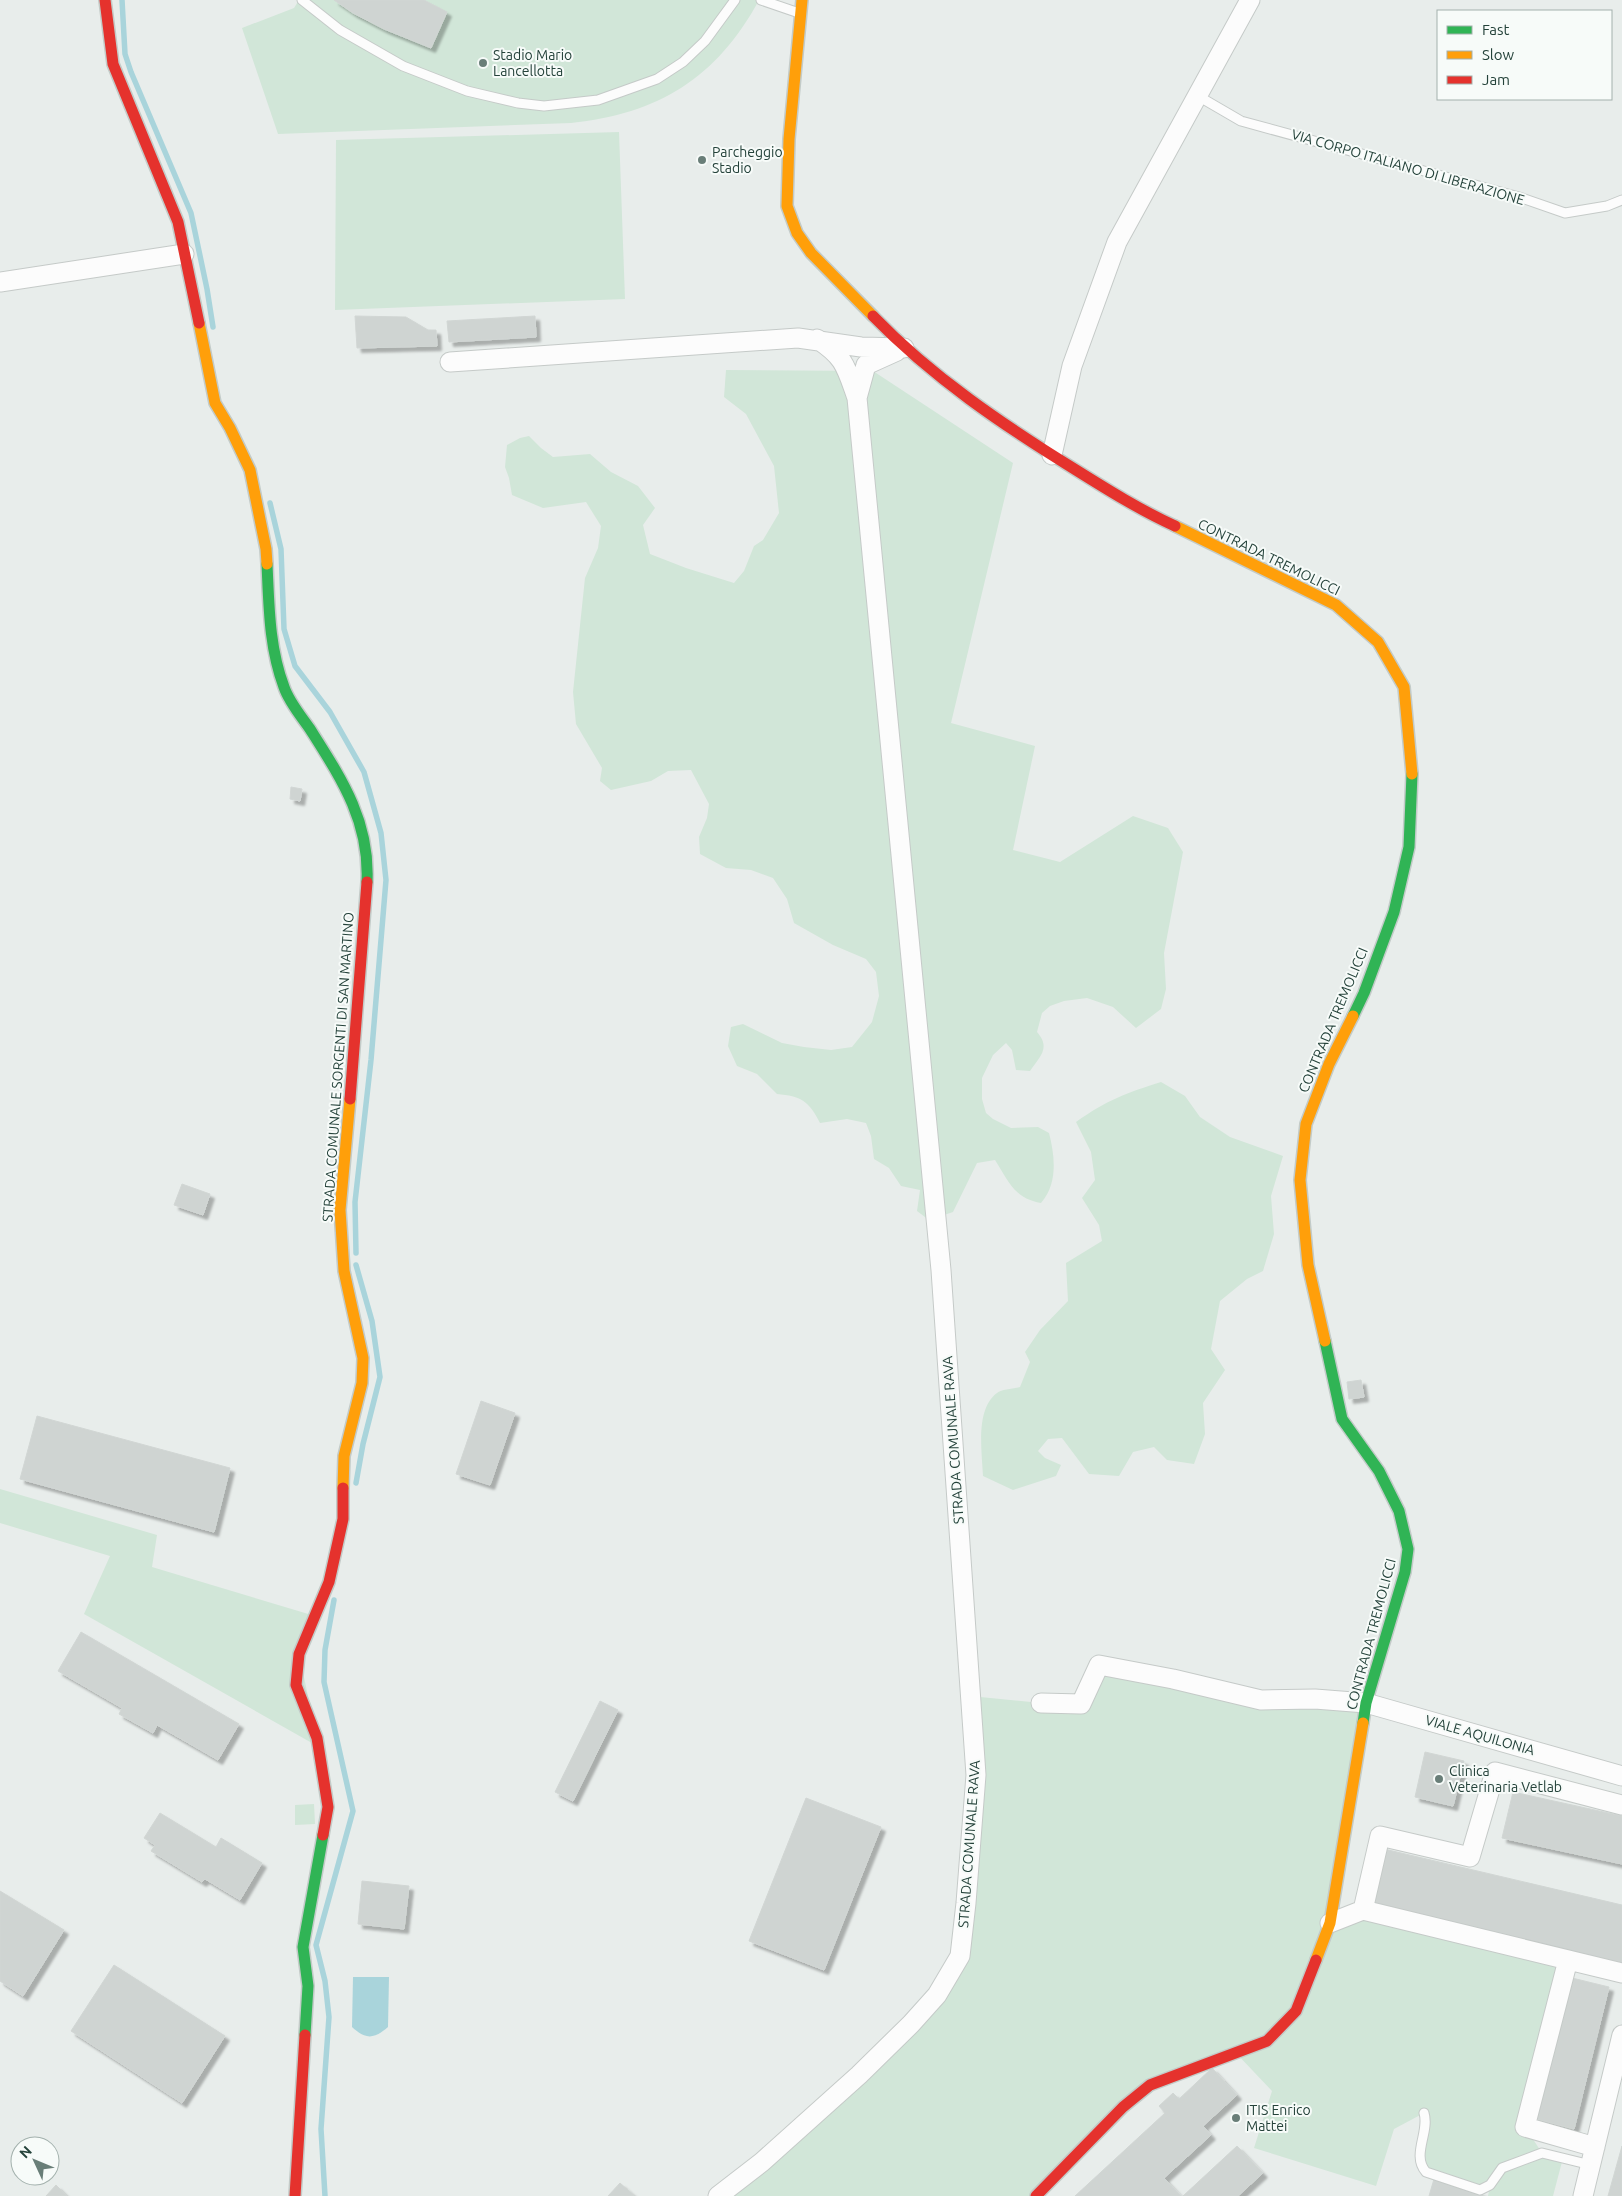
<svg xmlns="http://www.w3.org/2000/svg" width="1622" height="2196" font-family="Ubuntu,sans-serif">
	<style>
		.green { fill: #d1e6d8 }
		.water { fill: #a9d4db }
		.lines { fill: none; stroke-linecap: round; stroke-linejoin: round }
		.stream { stroke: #a9d4db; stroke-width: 5.5 }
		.building { fill: #cfd4d2; stroke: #d1d6d4; filter: url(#shadow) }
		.lane-casing { stroke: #c5cac8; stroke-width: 11 }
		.street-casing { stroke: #c5cac8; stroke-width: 21 }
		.fast-casing { stroke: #c3cbc8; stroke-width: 14 }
		.slow-casing { stroke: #c3cbc8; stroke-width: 14 }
		.jam-casing { stroke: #c3cbc8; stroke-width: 14 }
		.lane { stroke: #fcfcfc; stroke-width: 9 }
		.street { stroke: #fcfcfc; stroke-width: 19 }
		.fast { stroke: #30b455; stroke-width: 11 }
		.slow { stroke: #ff9f0a; stroke-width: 11 }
		.jam { stroke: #e5322d; stroke-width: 11 }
		.poi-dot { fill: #697e78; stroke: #f7fbf9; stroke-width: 2 }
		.labels { text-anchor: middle; stroke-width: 4; stroke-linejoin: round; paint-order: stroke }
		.poi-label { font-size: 14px; fill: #24423a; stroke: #f7fbf9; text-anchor: start }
		.street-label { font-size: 14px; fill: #24423a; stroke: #f7fbf9 }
	</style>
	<defs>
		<filter id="shadow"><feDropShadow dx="4.5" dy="4.5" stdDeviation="1" flood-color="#0004"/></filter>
	</defs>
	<rect width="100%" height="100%" fill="#e8edeb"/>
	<path class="green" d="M299,0h460c-42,78 -101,114 -188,123l-293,11 -36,-106 52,-20z
		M619,132l6,167 -290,11 1,-170z
		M726,370l147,1 140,92 -62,260 84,23 -22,104 47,12 73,-46 35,12 15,24 -19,101 2,36 -5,20 -25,19 -23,-21 -26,-9 -23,3 -14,5 -8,7 -5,19c14,16 3,24 -7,39l-14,-1 -4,-20 -6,-7 -13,12 -11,23v21l4,14 7,6 18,9 27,-1 11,6c6,23 9,51 -8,70 -27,-5 -32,-21 -46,-43l-18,3 -24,49 -24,8 -12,-9 3,-21 -19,-4 -12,-18 -15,-9 -3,-23 -5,-13 -19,-4 -27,4c-11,-22 -19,-27 -43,-29l-20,-20 -20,-8 -9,-20 3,-19 12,-3 39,19 22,4 27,3 21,-3 20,-25 7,-26 -3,-24 -10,-13 -33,-14 -39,-22 -7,-24 -14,-21 -22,-8 -25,-2 -26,-14 -1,-17 8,-19 2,-14 -18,-34 -23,1 -17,10 -40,9 -11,-9 2,-13 -26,-44 -3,-32 12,-114 13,-30 3,-22 -15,-24 -43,6 -31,-13 -3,-17 -4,-11 2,-22 13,-7 9,-2 12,12 12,9 37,-3 21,18 27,14 17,22 -12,17 7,29 36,14 48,15 10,-12 10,-25 9,-6 16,-27 -5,-47 -28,-52 -22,-17z
		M1161,1082l24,14 15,21 30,20 53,19 -12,40 3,38 -11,37 -16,8 -27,22 -9,48 14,21 -22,33 2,31 -11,30 -27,-4 -13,-13 -21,5 -14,24 -30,-2 -27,-36 -14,1 -10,12 7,7 16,7 -5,11 -43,14 -30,-14c-1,-24 -8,-67 14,-83 5,-4 16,-4 23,-6l10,-25 -5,-10 15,-22 28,-29 -2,-38 36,-22 -3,-16 -17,-27 13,-18 -4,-28 -15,-30c31,-22 50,-29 85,-40z
		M0,1489l157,46 -5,32 163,49 -16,38 20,93 -235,-133 26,-58 -110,-33z
		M1099,1665l162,35 105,3 -36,219 33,-12 205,50 -43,167 17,26 21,5 -10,38h-65l2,-10 -10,4 -60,-24 4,-53 -30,16 -18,57 -122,-38 18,-57 -37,-39 -85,33 -114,111h-318l141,-121 101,-119 10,-260 71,7 40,1z
		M314,1804l1,20 -20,1v-20z"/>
	<path class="water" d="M353,1977h36l-1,50c-14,12 -22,13 -36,0z"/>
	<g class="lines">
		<path class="stream" d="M122,0l3,54 6,18 60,141 16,76 6,38
			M270,503l11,46 3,80 11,37 35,46 34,60 17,61 5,47 -15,180 -16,142 1,51
			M356,1483l7,-39 17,-67 -8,-56 -16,-56
			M325,2196l-4,-67 8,-112 -4,-36 -9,-36 37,-134 -29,-129 1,-32 9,-50"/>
	</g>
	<path class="building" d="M334,0h90l23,12 -16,36 -47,-19 -31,-16z
		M355,316l51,1 22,13h8l1,16 -80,2z
		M535,316l1,21 -87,5 -2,-21z
		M291,787l11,2 -2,12 -10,-2z
		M182,1184l28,10 -7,21 -29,-10z
		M1361,1380l3,17 -15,2 -2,-17z
		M481,1401l34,12 -25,72 -34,-11z
		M37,1416l193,52 -16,64 -194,-53z
		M81,1632l158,92 -21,36 -61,-35 -4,8 -34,-19 3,-6 -64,-37z
		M600,1701l18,9 -45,91 -18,-9z
		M1425,1752l39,9 -11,45 -38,-9z
		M1513,1792l109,24v48l-120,-26z
		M806,1798l75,29 -57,143 -75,-29z
		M160,1813l56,34 5,-9 41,25 -22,37 -35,-21 -3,3 -51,-31 4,-6 -11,-7z
		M1384,1849l238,56v58l-251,-60z
		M362,1881l47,5 -5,43 -46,-5z
		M0,1891l64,39 -41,66 -23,-15z
		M114,1965l111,71 -43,67 -111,-72z
		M1568,1977l41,10 -35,142 -41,-11z
		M1212,2068l25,27 -34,31 8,9 -47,43 17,18h-106l90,-83 -6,-7 14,-13 6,6z
		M1237,2146l26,27 -25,23h-55z
		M1622,2146v50h-14z
		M1434,2179l48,14 -1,3h-52z
		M620,2183l15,13h-27z
		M56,2185l11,11h-21z"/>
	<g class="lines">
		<defs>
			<path id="lane" d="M302,0l38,30 63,36 64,25 51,12 26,3 54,-6 59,-21 26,-17 22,-21 30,-41
				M761,0l38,13
				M1198,96l43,25 278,76 46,16 42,-7 15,-6
				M1424,2113c6,19 -13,42 2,59l54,18 10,-5 12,-17 40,-15 49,12"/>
			<path id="street" d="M0,282l184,-28
				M450,362l348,-24 63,9 43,1
				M857,398l9,-33 31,-14
				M1052,455l20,-89 45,-124 133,-242
				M1041,1703l40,1 18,-39 74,14 88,21 54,-1 51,4 256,73
				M1363,1910l17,-74 90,21 25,-85 127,33
				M1330,1923l33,-13 259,63
				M1568,1960l-43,167 70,20
				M718,2196l44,-34 97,-87 52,-51 26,-29 23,-39 6,-53 10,-128 -35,-505 -84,-872c-11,-31 -12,-41 -40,-59
				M1583,2196l39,-161"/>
			<path id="fast" d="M267,564c2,42 2,83 17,123 5,15 17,29 26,42 31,49 60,92 57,153
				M1353,1016l11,-23 30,-81 15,-65 3,-73
				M1325,1341l17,78 37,52 20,40 9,38 -3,23 -39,131 -3,20
				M305,2035l3,-49 -5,-39 20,-112"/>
			<path id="slow" d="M802,0l-13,139 -2,67 10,27 14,20 62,63
				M199,323l16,80 15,25 20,42 16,79 1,15
				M1175,526l161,79 42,37 26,45 8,87
				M1325,1341l-17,-76 -8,-85 6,-56 23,-60 24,-48
				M343,1488l1,-32 18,-73 1,-25 -19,-87 -4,-61 10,-111
				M1316,1960l14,-37 33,-200"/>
			<path id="jam" d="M105,0l8,64 65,158 21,101
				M873,316c59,61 130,109 203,154 32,20 64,40 99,56
				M350,1099l17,-217
				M323,1835l5,-28 -11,-69 -21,-53 3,-31 30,-72 14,-63v-31
				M295,2196l10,-161
				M1036,2196l87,-89 27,-22 117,-44 29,-30 20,-51"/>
		</defs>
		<use href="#lane" class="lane-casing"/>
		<use href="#street" class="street-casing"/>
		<use href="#fast" class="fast-casing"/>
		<use href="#slow" class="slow-casing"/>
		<use href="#jam" class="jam-casing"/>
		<use href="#lane" class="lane"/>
		<use href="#street" class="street"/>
		<use href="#fast" class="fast"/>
		<use href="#slow" class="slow"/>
		<use href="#jam" class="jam"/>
	</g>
	<g class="poi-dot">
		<circle cx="483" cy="63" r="5"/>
		<circle cx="702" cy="160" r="5"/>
		<circle cx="1439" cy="1779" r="5"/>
		<circle cx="1236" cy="2118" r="5"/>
	</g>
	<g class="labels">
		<g class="poi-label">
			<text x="493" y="60">Stadio Mario<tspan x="493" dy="16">Lancellotta</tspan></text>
			<text x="712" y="157">Parcheggio<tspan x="712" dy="16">Stadio</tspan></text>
			<text x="1449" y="1776">Clinica<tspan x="1449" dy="16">Veterinaria Vetlab</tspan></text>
			<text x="1246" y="2115">ITIS Enrico<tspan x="1246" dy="16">Mattei</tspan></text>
		</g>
		<g class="street-label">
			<text transform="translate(1408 167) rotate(16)" y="5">VIA CORPO ITALIANO DI LIBERAZIONE</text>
			<text transform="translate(1269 557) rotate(26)" y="5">CONTRADA TREMOLICCI</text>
			<text transform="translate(1333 1020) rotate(-67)" y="5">CONTRADA TREMOLICCI</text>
			<text transform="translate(338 1067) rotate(-86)" y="5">STRADA COMUNALE SORGENTI DI SAN MARTINO</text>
			<text transform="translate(953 1440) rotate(-94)" y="5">STRADA COMUNALE RAVA</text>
			<text transform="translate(1371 1634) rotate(-75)" y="5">CONTRADA TREMOLICCI</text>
			<text transform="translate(1480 1735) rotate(16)" y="5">VIALE AQUILONIA</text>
			<text transform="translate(969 1844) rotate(-86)" y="5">STRADA COMUNALE RAVA</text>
		</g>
	</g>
	<rect x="1437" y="10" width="175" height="90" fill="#f7fbf9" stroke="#a3b1ad"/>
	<rect x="1447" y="26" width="25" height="8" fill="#30b455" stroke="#a3b1ad"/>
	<text x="1482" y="35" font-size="15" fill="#24423a">Fast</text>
	<rect x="1447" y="51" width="25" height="8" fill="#ff9f0a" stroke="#a3b1ad"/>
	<text x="1482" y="60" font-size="15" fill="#24423a">Slow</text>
	<rect x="1447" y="76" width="25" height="8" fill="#e5322d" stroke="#a3b1ad"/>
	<text x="1482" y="85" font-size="15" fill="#24423a">Jam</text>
	<g transform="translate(35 2161) rotate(314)"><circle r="24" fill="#f7fbf9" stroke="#a3b1ad"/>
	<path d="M0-4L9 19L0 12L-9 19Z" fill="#697e78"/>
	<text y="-8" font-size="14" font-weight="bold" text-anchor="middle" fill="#24423a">N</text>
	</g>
</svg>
